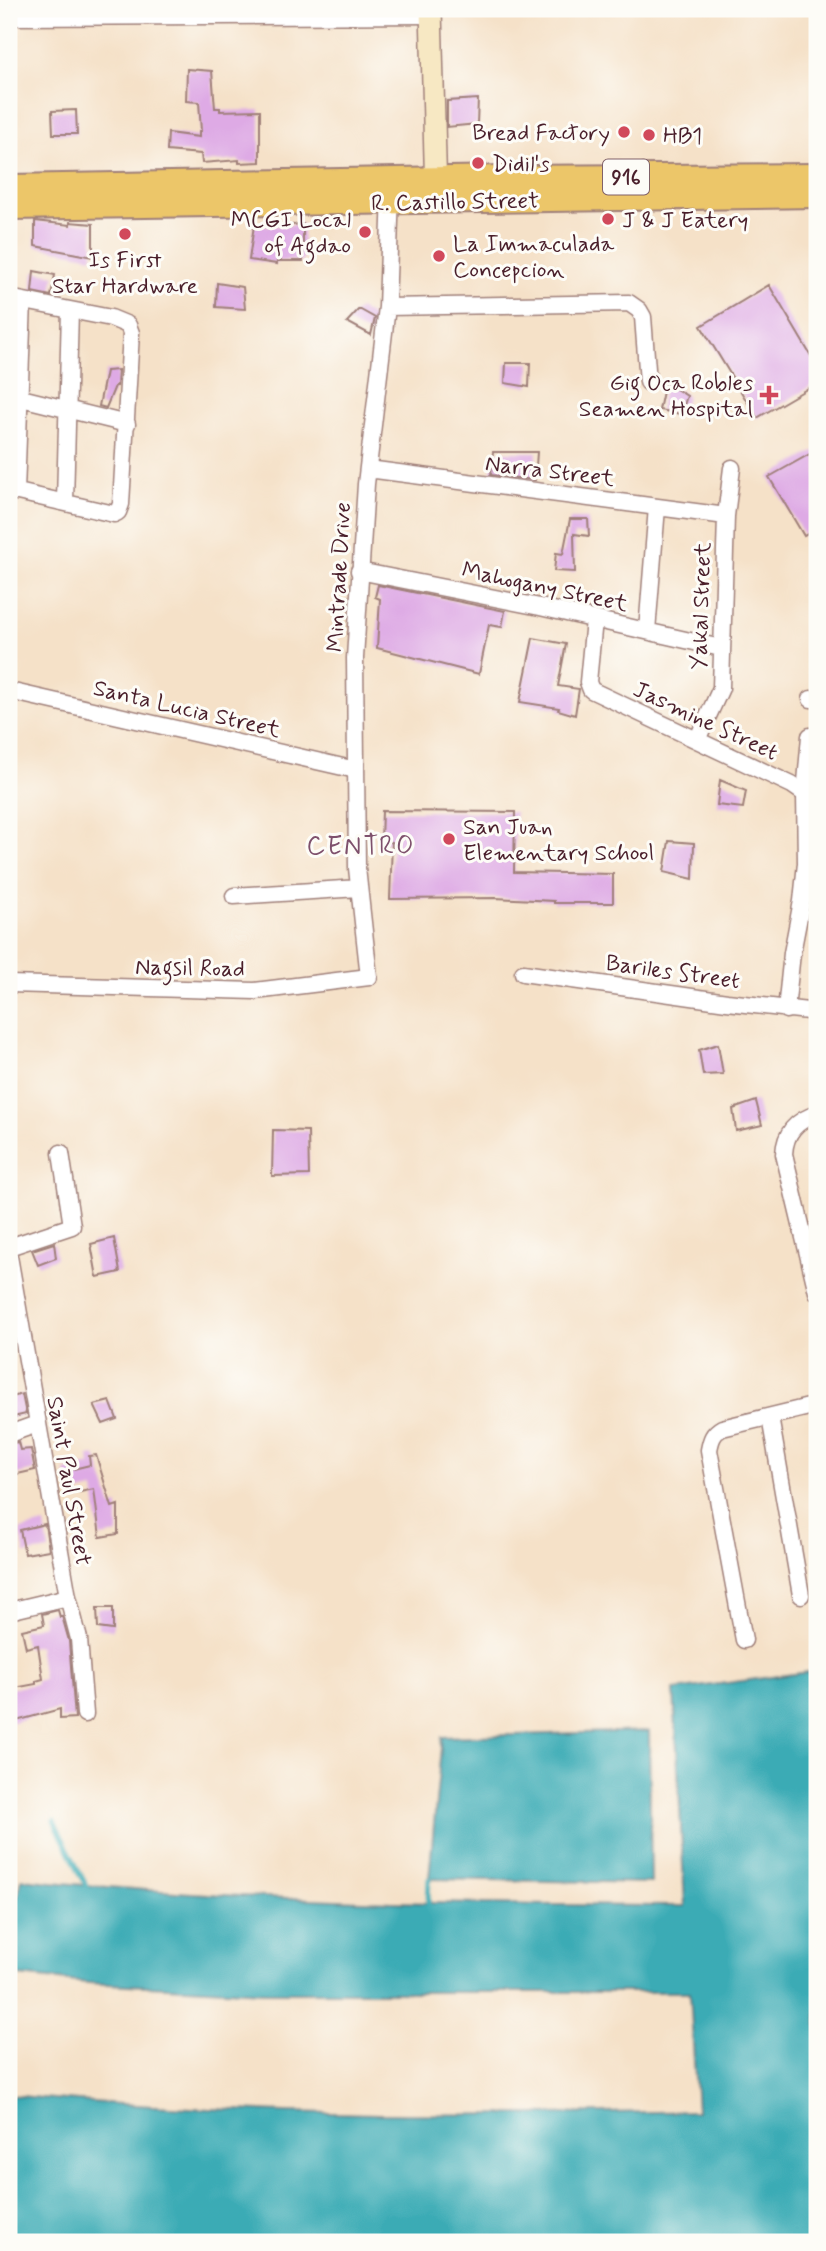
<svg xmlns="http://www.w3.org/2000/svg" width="826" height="2251" font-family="Mynerve,sans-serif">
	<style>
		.water { fill: #3aabb5; stroke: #426570; stroke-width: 2 }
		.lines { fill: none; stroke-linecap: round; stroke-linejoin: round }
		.stream { stroke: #3aabb5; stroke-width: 5 }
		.building { fill: #deaae5 }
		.street-casing { stroke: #a0807a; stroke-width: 19 }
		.secondary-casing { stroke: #a0807a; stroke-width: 24 }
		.primary-casing { stroke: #a0807a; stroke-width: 28 }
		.street { stroke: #fff; stroke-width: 16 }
		.secondary { stroke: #f7e8c3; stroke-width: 21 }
		.primary { stroke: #ecc669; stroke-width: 24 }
		.poi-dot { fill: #d1495b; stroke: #fdfcf7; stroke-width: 2.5 }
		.labels { text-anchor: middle; stroke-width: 6; stroke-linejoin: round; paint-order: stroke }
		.shield { fill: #fdfcf7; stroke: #806168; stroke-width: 2 }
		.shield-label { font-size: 21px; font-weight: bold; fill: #4a1f2b }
		.poi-label { font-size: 23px; fill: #4a1f2b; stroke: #fdfcf7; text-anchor: start }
		.street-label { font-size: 23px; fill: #4a1f2b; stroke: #fdfcf7 }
		.quarter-label { font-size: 26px; letter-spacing: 2px; fill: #7e506c; stroke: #fdfcf7 }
	</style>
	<rect width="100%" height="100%" fill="#fdfcf7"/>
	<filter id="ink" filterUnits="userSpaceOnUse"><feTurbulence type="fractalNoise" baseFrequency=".0143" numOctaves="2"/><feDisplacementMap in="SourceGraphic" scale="14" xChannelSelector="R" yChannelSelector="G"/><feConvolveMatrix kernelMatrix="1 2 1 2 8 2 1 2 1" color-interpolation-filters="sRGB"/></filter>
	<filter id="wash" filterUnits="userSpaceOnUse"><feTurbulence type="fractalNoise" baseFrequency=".00686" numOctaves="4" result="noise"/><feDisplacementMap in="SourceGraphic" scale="28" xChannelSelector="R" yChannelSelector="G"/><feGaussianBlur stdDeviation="1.57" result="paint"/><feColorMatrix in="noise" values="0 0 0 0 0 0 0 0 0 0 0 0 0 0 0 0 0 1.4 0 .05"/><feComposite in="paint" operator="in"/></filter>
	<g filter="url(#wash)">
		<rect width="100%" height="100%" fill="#f5e1c8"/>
		<path class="water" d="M817,1671v571h-808v-147c228,22 459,22 688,16l-7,-119h-425l-177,-9 -79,-8v-76l7,2 6,-22c220,23 442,26 663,27l-11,-216z
			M649,1731l2,152 -222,-4 13,-142z"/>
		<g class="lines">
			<path class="stream" d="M54,1821l32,64
				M428,1903l1,-24"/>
		</g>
		<g id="blocks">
			<path class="building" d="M187,69l25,2 3,37h5v3l40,-1v52l-21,1v-3l-37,3 -1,-9 -34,-3 1,-18 31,4v-6h2l-2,-29 -13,-1z
				M478,99l-1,25 -30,3v-26z
				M76,110l1,24h-24l-1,-23z
				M35,221l35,4v-3l23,2v33l-58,-11z
				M303,224v37h-26v3l-28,-4 5,-35 25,1z
				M34,271l21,4 -4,21 -19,-4z
				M217,283l26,4 2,22 -29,-2z
				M769,285l48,81v17l-60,35 -56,-92z
				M359,309l16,9 -4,17 -24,-13z
				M506,363h24l-1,24 -24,-4z
				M118,370l-1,16h-2l-9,22 -7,-2 7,-35z
				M665,382l22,14 -6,18 -22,-4z
				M817,450v78l-13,8 -35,-59z
				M493,452h44l-2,28 -44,-5z
				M570,519h18l1,17 -15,-2 1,38 -21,-1 2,-18 7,1z
				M378,585l127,26 -3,16 -13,-2 -10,49 -102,-26 3,-49 -5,-2z
				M533,638l33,6 -8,42 21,3 -4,26 -17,-5 1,-2 -39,-6z
				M720,780l26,11 -3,17 -26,-3z
				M382,811l133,1 -1,60 99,2v29h-59v-2l-58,-3 -106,1 2,-57h-11z
				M669,841l25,2 -1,36 -29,-7z
				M718,1044l5,30 -20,1 -4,-25z
				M756,1101l6,24 -26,6 -3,-22z
				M273,1130l35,1 1,44 -37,1z
				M114,1238l6,34 -23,5 -6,-33z
				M54,1243l2,15 -18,7 -6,-15z
				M22,1394l4,20 -17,4v-20z
				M110,1401l7,18 -14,5 -9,-19z
				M18,1442l2,8 11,-1 4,21 -26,6v-32z
				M96,1455l16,52 6,-2v29l-18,3 -6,-48 -23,5 -6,-23 25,-6 -1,-9z
				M45,1524l4,26 -24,4 -5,-24z
				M97,1608h16v22l-15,-2z
				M58,1610l2,7 2,-1 7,25 6,77 -15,1v-10l-51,14v-34l27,-5v-3l7,-2 -5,-34 -12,3 -4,-18 22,-5 -2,-11z"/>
		</g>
	</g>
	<g filter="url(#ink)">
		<use href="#blocks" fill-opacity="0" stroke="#a0807a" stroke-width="2"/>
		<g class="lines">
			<defs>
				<path id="street" d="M9,17l422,-2
					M9,298l102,20 17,7 3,8 -10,171 -3,8 -4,2 -105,-24
					M387,307l242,-4 10,7 4,7 5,65
					M9,395l118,29
					M368,469l358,47
					M16,492l7,-191
					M65,502l5,-192
					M359,571l181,36 181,41
					M594,620l-6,62 3,8 201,95 13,9
					M647,631l10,-124
					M9,691l347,79
					M811,699h6
					M697,740l24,-52 5,-172 6,-48
					M234,896l125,-8
					M523,973l204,29 90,10
					M9,984l246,7 114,-14 -12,-109 -2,-210 11,-174 21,-177 4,-115
					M786,1010l6,-57 10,-52 4,-38 -1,-69 5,-58
					M817,1114c-20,6 -32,18 -33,40l33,138
					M9,1247l63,-21 -11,-73
					M9,1256l59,341 11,42 6,75
					M770,1417l31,178
					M9,1434l28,-10
					M9,1611l59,-14
					M744,1640l-35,-190c2,-11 4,-17 13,-22l95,-23"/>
				<path id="secondary" d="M431,9l5,187"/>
				<path id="primary" d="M9,187l495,-9 313,-2
					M9,207l808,-12"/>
			</defs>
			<use href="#street" class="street-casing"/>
			<use href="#secondary" class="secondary-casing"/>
			<use href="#primary" class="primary-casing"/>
			<use href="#street" class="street"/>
			<use href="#secondary" class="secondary"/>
			<use href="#primary" class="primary"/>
		</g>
	</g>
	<g class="poi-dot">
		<circle cx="624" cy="132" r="7"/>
		<circle cx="649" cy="135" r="7"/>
		<circle cx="478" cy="163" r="7"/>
		<circle cx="608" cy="219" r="7"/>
		<circle cx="365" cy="232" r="7"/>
		<circle cx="125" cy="234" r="7"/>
		<circle cx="439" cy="256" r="7"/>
		<path d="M765.5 384.5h7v7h7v7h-7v7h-7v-7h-7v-7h7z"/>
		<circle cx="449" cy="839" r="7"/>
	</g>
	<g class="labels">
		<rect class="shield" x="603" y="159.5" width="46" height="35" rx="5"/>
		<g class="shield-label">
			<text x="626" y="184">916</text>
		</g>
		<g class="poi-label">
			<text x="610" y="140" text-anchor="end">Bread Factory</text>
			<text x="663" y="143">HB1</text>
			<text x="492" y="171">Didil's</text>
			<text x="351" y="227" text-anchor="end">MCGI Local<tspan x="351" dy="26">of Agdao</tspan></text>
			<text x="622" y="227">J &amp; J Eatery</text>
			<text x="453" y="251">La Immaculada<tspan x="453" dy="26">Concepcion</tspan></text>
			<text x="125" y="267" text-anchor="middle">Is First<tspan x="125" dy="26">Star Hardware</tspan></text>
			<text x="753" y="390" text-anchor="end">Gig Oca Robles<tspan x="753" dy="26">Seamen Hospital</tspan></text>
			<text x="463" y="834">San Juan<tspan x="463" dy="26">Elementary School</tspan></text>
		</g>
		<g class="street-label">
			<text transform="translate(455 201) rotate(-1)" y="8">R. Castillo Street</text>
			<text transform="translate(550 470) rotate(7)" y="8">Narra Street</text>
			<text transform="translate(338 577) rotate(-87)" y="8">Mintrade Drive</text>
			<text transform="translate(545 586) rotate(12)" y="8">Mahogany Street</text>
			<text transform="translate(700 606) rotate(-88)" y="8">Yakal Street</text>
			<text transform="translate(187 708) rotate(13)" y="8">Santa Lucia Street</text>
			<text transform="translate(706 720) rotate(25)" y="8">Jasmine Street</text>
			<text transform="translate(190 967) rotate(1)" y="8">Nagsil Road</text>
			<text transform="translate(673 971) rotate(8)" y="8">Bariles Street</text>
			<text transform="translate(70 1481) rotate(80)" y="8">Saint Paul Street</text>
		</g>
		<g class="quarter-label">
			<text x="361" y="854">CENTRO</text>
		</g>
	</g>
	<rect width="826" height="2251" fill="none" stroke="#fdfcf7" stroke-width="35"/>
</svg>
